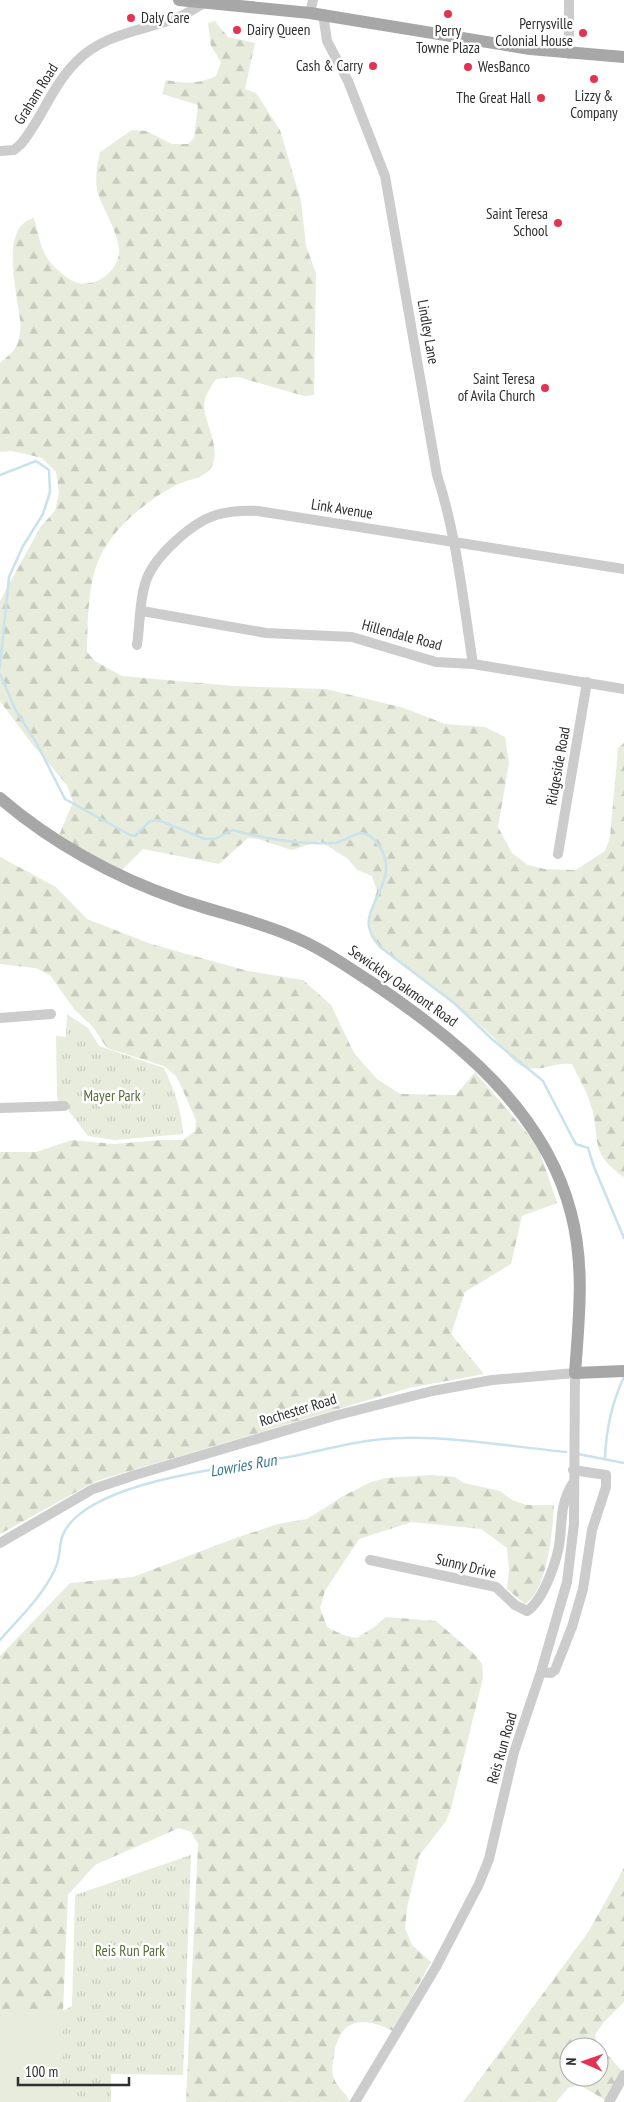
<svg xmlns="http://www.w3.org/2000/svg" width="624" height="2102" font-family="'PT Sans Narrow',sans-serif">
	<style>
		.grass { fill: url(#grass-tufts) }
		.forest { fill: url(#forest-firs); fill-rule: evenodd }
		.pitch { fill: #e7ecdd }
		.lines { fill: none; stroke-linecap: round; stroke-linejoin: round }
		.stream { stroke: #cae2ec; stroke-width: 2.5 }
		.minor { stroke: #ccc; stroke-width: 10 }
		.major { stroke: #a7a7a7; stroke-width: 12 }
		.poi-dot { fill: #e43351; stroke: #fff; stroke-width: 2 }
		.labels { text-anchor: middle; stroke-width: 5; stroke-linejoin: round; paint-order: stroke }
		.poi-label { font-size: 15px; fill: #2f2f2f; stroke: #fff; text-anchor: end }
		.street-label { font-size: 15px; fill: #2f2f2f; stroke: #fff }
		.park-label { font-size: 15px; fill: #576b3c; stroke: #fff }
		.water-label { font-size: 16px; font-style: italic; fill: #3d7891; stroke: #fff }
	</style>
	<defs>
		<pattern id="grass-tufts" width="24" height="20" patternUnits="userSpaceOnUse" patternTransform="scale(1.25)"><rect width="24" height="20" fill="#e7ecdd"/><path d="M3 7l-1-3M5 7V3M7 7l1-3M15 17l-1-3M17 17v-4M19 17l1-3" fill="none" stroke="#c6cbbe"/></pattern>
		<pattern id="forest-firs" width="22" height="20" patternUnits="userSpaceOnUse" patternTransform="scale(1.25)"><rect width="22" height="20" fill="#e7ecdd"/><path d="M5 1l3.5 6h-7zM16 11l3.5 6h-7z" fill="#c6cbbe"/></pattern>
	</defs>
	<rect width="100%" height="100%" fill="#fff"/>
	<path class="grass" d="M67,1014l21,14 11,18 65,22c10,21 18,43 19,66l-68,6 -27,-4 -23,-30h-5l-3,-9 -1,-61 10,1z
		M191,1855l-8,220 -72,-1v28h-111v-88l63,-3 9,-5 3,-111z"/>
	<path class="forest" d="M215,21l13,16 27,6 -10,46 11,4 24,37 21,71 5,45 10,27 -2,122 -10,1 -66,-19 -22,2c-5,7 -12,18 -12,27 1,18 17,42 8,60 -7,13 -24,13 -36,19 -28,15 -57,38 -73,66 -16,28 -15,69 -16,101l8,9 27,15 111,10 93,3 78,19 41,16 40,3 20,10 4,26 -11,64 14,26 16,12 16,4 32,1 29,-19 5,-14 8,-89 6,-5v434c-37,-25 -22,-40 -34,-74 -4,-14 -12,-26 -18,-39 -16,-2 -29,7 -45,4 -16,-4 -25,-24 -37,-34 -37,-33 -77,-63 -117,-93 -7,-19 -2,-32 4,-50l-5,-15 -15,-6 -9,-11 -28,-18 -28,9 -34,-11 -10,-1 -29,26 -76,-15 -25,25 -61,-34 16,-38 -6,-17 -35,-41 -32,-43v-100l41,-75 14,-15 4,-18 -3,-21 -14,-14 -30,-7 -12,1v-89c7,-6 15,-12 18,-21 2,-6 3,-16 2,-23 -4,-31 -20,-93 14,-101 4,13 6,29 13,40 5,8 18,19 26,23 19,9 43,-7 46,-27 2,-19 -18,-47 -22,-64 -2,-13 0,-26 3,-38l32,-22 14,1 26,13h16l6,-6 4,-33 -36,-11 4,-14c20,4 32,4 50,-4l5,-14 -10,-16 -3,-23z
		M0,857l56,30 31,32 64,25 97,27 55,9 28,25 23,48 23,26 23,15 56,1 19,-23 63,74 19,57 -35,13 -11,48 -46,28 -14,42 33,40 -75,14 -313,93 -96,53v-382h36l36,-12 42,4 47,-4h22l12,-9 1,-11 -15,-34 -5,-10 -12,-10 -57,-18 -14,-21 -19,-18 -24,-34 -15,-7 -35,-4z
		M431,1475l24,2 9,6 36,8 12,9 15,5h27c-1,24 -7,87 -29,99l-18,-15 2,-20 -2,-21 -26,-19 -69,-7 -53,17 -34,52 -5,17 7,19 16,8 14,3 17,-11 12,-10 50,4 38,33 8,10 1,14 -32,131 -5,12 -27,35 -12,52 -2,20 7,17 19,17 -38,69c-25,-13 -50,-16 -58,18 -1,8 -4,18 -2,27 2,9 14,18 17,26h-164l12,-258 -7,-12 -12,-4 -84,37 -27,30 -5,116 -63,3v-358l70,-73 63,-6 100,-38 45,-15 29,-5 38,-24 26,-13 15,-4z
		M624,1868v134l-21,21 -8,12 2,8 27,30 -15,29 -30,-17 -11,3 -12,14h-93l126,-171zM569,2047h30v30h-30z"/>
	<path class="pitch" d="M63,2011v91h-63v-88z"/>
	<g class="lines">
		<path class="stream" d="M0,475l36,-14 13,9 1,22 -7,22 -20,32 -14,31 -9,90
			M0,674l16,37 20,31 29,57 65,36 5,1 15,-15 8,-1 47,19h10l17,-9c31,8 69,15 102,13 11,0 20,-13 32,-9 6,2 10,7 14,13 20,31 -15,56 -11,80 2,8 6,14 11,20l74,56 39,37 50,41 30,58 3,5 12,4 6,19 30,71
			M578,1454l46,9
			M605,1458c1,-26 7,-56 19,-81
			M0,1640c19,-22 43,-44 55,-71 9,-19 -1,-29 18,-49 40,-41 158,-53 215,-63 37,-7 74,-18 112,-19 52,-2 114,9 166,14"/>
		<path class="minor" d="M310,13l3,-13
			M323,14l4,27 21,40 37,95 52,299c20,61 26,126 36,189
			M569,54v-54
			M0,151l14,-1 7,-6c21,-25 30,-57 55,-82 28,-29 67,-31 103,-45 9,-4 18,-10 27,-15
			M142,611l124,22 86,4 84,25 37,2 151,25
			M137,645c3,-19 2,-42 8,-61 7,-26 46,-61 71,-69 14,-4 27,-5 42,-4l366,58
			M558,854l29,-172
			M0,1018l51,-4
			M0,1108l64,-2
			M0,1543l93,-54 42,-14 199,-59 98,-25 60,-11 83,-7 -1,151 -7,58 -26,90 -27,80 -25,107 -10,25 -43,83 -81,135
			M370,1560l126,27 19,18 12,6c17,-11 31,-53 33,-72 2,-22 1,-37 13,-56
			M541,1672l10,1 4,-3 17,-43 11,-38 9,-59 14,-43v-12l-33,-5
			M609,2102l15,-27"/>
		<path class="major" d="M179,0l131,13 220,36 94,8
			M0,798c51,44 114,79 178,101 37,13 75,21 111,36 31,12 57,31 85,49 83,56 171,127 197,229 14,53 8,105 4,160l49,-2"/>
	</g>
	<g class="poi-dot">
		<circle cx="448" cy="14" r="5"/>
		<circle cx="131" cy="18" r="5"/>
		<circle cx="237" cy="30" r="5"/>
		<circle cx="583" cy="33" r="5"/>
		<circle cx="373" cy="66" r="5"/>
		<circle cx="468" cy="67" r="5"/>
		<circle cx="594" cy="79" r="5"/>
		<circle cx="541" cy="98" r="5"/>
		<circle cx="558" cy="223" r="5"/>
		<circle cx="545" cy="388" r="5"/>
	</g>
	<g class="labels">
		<g class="poi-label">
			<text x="141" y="23" text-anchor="start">Daly Care</text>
			<text x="573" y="29">Perrysville<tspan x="573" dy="17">Colonial House</tspan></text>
			<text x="247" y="35" text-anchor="start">Dairy Queen</text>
			<text x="448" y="36" text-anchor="middle">Perry<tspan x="448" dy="17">Towne Plaza</tspan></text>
			<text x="363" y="71">Cash &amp; Carry</text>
			<text x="478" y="72" text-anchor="start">WesBanco</text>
			<text x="594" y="101" text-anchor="middle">Lizzy &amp;<tspan x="594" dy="17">Company</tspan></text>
			<text x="531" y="103">The Great Hall</text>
			<text x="548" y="219">Saint Teresa<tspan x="548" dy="17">School</tspan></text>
			<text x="535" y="384">Saint Teresa<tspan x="535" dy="17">of Avila Church</tspan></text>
		</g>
		<g class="street-label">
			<text transform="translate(36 94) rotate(-58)" y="5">Graham Road</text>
			<text transform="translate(428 332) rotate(80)" y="5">Lindley Lane</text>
			<text transform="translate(342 509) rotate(9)" y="5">Link Avenue</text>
			<text transform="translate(402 635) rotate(15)" y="5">Hillendale Road</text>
			<text transform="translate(558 766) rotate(-80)" y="5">Ridgeside Road</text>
			<text transform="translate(403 986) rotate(35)" y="5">Sewickley Oakmont Road</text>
			<text transform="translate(298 1410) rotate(-17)" y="5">Rochester Road</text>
			<text transform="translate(466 1566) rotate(14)" y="5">Sunny Drive</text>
			<text transform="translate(502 1748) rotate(-74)" y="5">Reis Run Road</text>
		</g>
		<g class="park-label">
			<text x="112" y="1101">Mayer Park</text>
			<text x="130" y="1956">Reis Run Park</text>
		</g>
		<g class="water-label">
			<text transform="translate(243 1465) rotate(-10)" y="6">Lowries Run</text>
		</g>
	</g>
	<g transform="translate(584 2062) rotate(272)"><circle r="24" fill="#ffffff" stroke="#acacac"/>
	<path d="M0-4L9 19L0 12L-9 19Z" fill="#e43351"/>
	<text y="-8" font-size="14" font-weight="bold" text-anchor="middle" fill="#2f2f2f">N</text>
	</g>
	<path d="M18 2077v8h111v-8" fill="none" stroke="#2f2f2f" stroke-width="2.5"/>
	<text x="25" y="2077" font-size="15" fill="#2f2f2f" stroke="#ffffff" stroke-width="4" paint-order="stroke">100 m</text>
</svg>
